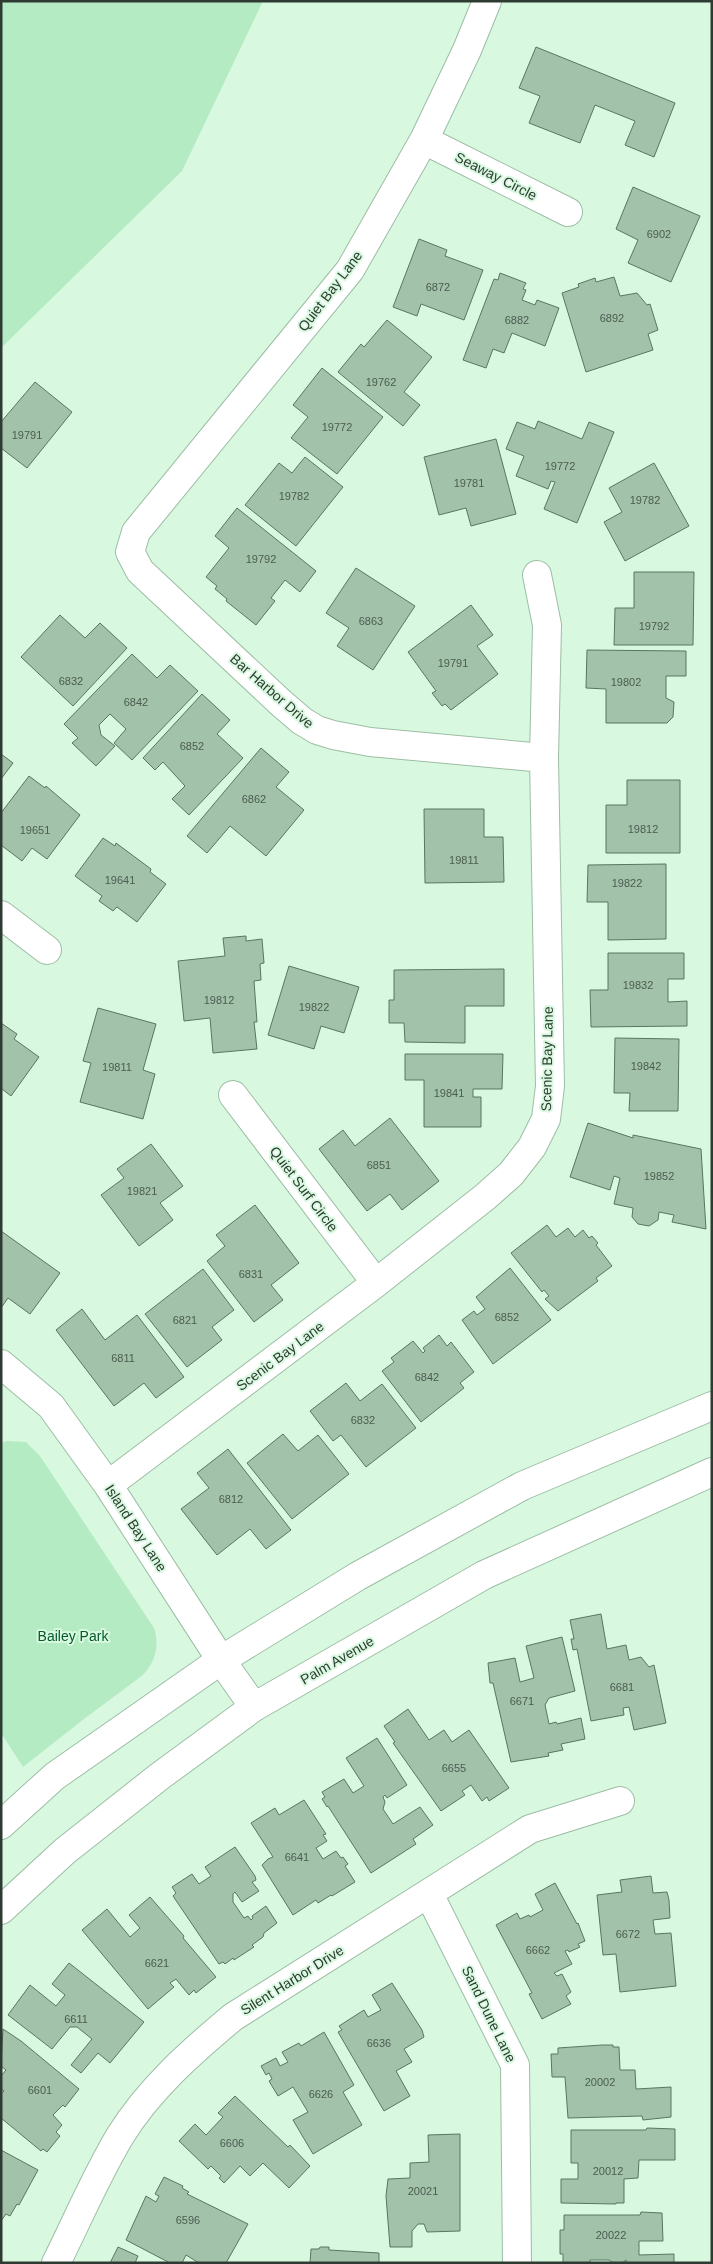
<svg xmlns="http://www.w3.org/2000/svg" width="713" height="2264" font-family="Arial,sans-serif">
	<style>
		.green { fill: #b5ebc3 }
		.building { fill: #a2c2aa; stroke: #597661 }
		.lines { fill: none; stroke-linecap: round; stroke-linejoin: round }
		.street-casing { stroke: #9dbda5; stroke-width: 30 }
		.secondary-casing { stroke: #9dbda5; stroke-width: 30 }
		.street { stroke: #fff; stroke-width: 28 }
		.secondary { stroke: #fff; stroke-width: 28 }
		.labels { text-anchor: middle; stroke-width: 4; stroke-linejoin: round; paint-order: stroke }
		.number-label { font-size: 11px; fill: #4b5d50 }
		.street-label { font-size: 14px; fill: #2e3b32; stroke: #d8f9e0 }
		.park-label { font-size: 14px; fill: #06592d; stroke: #d8f9e0 }
	</style>
	<rect width="100%" height="100%" fill="#d8f9e0"/>
	<path class="green" d="M1,1h262l-81,170 -181,177z
		M7,1441l19,1 14,14 114,172c6,18 1,34 -11,47l-59,44 -61,48 -22,-34v-290z"/>
	<path class="building" d="M536,47l139,56 -21,54 -29,-12 10,-24 -40,-16 -15,38 -51,-20 11,-27 -21,-8z
		M633,187l67,29 -29,66 -43,-19 10,-23 -22,-11z
		M419,239l28,11 -2,6 38,14 -19,50 -43,-16 -4,12 -24,-9z
		M500,273l26,10 -3,6 3,1 -4,10 13,5 2,-5 22,8 -14,38 -33,-13 -8,20 -11,-4 -7,19 -23,-8 31,-81 4,1z
		M614,277l6,19 17,-3 10,12 3,-1 8,26 -10,4 5,16 -67,22 -24,-79 17,-6 -1,-3 17,-6 1,4z
		M387,320l45,37 -28,35 16,13 -17,21 -65,-54 23,-28 3,3z
		M322,368l61,49 -46,57 -46,-36 17,-21 -15,-12z
		M35,382l37,30 -45,56 -26,-20v-26z
		M538,421l44,18 7,-17 25,10 -37,91 -33,-14 11,-27 -4,-1 -3,8 -32,-13 8,-20 -18,-7 11,-27 18,7z
		M496,439l20,75 -45,12 -5,-18 -27,7 -15,-58z
		M305,457l38,30 -47,59 -51,-41 34,-42 13,10z
		M654,463l35,63 -64,35 -21,-39 18,-10 -13,-24z
		M237,508l79,63 -16,21 -15,-12 -14,18 4,3 -19,24 -30,-24 1,-2 -12,-10 2,-3 -11,-9 23,-29 -14,-12z
		M356,568l59,38 -42,64 -36,-24 12,-18 -23,-15z
		M634,572h60l-1,73h-79l1,-37h19z
		M471,605l22,30 -16,11 21,28 -47,36 -6,-6 -3,2 -10,-13 4,-2 -28,-39z
		M60,615l25,23 15,-15 27,25 -54,58 -52,-49z
		M587,650l99,1v25h-20v22l8,4 -1,15 -6,6h-61v-34l-20,-1z
		M132,654l25,24 13,-13 28,26 -66,69 -18,-17 12,-14 -16,-15 -11,11 2,10 14,11 -19,20 -24,-23 6,-5 -14,-14z
		M202,694l28,26 -13,14 26,24 -54,57 -17,-16 13,-13 -22,-24 -8,8 -12,-12z
		M261,748l28,24 -13,15 28,23 -38,46 -36,-30 -23,27 -20,-17z
		M1,754l12,9 -12,16z
		M29,776l16,12 1,-2 34,29 -33,44 -15,-11 -10,13 -21,-16v-32z
		M627,780h53v73h-74v-48h21z
		M424,809h60v28h19l1,45 -79,1z
		M103,838l12,8 1,-3 35,26 -1,3 16,12 -29,38 -20,-15 -4,4 -14,-10 3,-5 -27,-20z
		M666,864v75l-58,1v-38h-21l1,-37z
		M246,936v5l16,-2 2,24 -4,1 1,16 -7,1 3,41h-3l3,27 -44,4 -3,-35 -26,3 -6,-60 47,-5 -2,-18z
		M608,953h76v26h-16v23l19,-1v25l-96,1 -1,-37h18z
		M289,966l70,21 -15,46 -23,-7 -7,23 -46,-14z
		M504,969v37h-39v37l-60,-1 -1,-19h-15v-23h5v-30z
		M98,1008l58,16 -13,46 12,4 -12,45 -63,-17 11,-39 -8,-2z
		M1,1023l16,11 -3,5 25,18 -28,39 -9,-7 -1,2z
		M615,1038l64,1 -1,72h-49l1,-18h-16z
		M405,1054h98l-1,35h-29v8h8v30h-57v-47h-19z
		M390,1118l49,63 -37,29 -12,-16 -23,17 -48,-62 24,-19 12,16z
		M588,1123l45,15v-3l68,14 5,80 -34,-7 2,-7 -15,-3 -1,8 -9,6 -11,-2 -6,-7 1,-9 -19,-4 6,-26 -6,-2 -4,14 -40,-13z
		M151,1144l32,42 -23,17 13,17 -34,26 -38,-51 23,-17 -7,-9z
		M255,1205l44,58 -28,22 12,15 -29,22 -47,-61 18,-15 -9,-11z
		M547,1225l9,12 12,-9 7,9 8,-7 6,8 3,-2 6,7 -2,2 16,21 -16,12 2,3 -40,30 -13,-12 4,-3 -5,-6 -2,2 -31,-39z
		M1,1231l59,42 -30,41 -22,-16 -7,10z
		M510,1268l41,52 -58,44 -31,-44 12,-9 3,4 8,-6 -9,-12z
		M203,1269l31,41 -22,17 10,13 -35,27 -42,-53z
		M82,1309l23,31 32,-25 47,62 -28,21 -12,-15 -30,23 -58,-76z
		M439,1335l8,11 4,-4 23,30 -14,11 4,5 -43,34 -39,-51 12,-9 -3,-4 22,-17 10,12 2,-2 -2,-3z
		M346,1383l14,18 22,-17 34,44 -50,39 -25,-32 -8,6 -23,-30z
		M283,1434l15,17 20,-16 31,39 -57,45 -45,-56z
		M228,1449l63,81 -25,19 -16,-20 -33,26 -36,-46 28,-21 -12,-15z
		M601,1614l6,35 19,-4 3,15 12,-3 8,10 5,-2 12,58 -32,7 -5,-23 -6,1 1,7 -33,6 -14,-72 -4,1 -2,-11h3l-4,-19z
		M562,1637l13,54 -26,7 -4,7 4,19 7,-2 1,2 24,-6 4,21 -24,5 2,6 -15,3 1,3 -38,6 -18,-79h-3l-2,-20 27,-5 5,24 14,-4 -8,-32z
		M408,1709l21,31 15,-10 8,12 17,-12 40,58 -20,13 -2,-4 -5,4 -11,-16 -9,6 3,4 -24,16 -48,-68 2,-1 -11,-16z
		M377,1738l30,47 -20,13 -2,-3 -2,2 2,5 -2,7 10,15 27,-17 13,18 -20,14 3,5 -45,29 -43,-67 -1,1 -5,-8 3,-2 -3,-5 22,-13 9,14 11,-7 -18,-28z
		M304,1800l22,34 -3,1 4,6 -11,7 7,11 13,-8 5,7 2,-1 5,7 -3,2 10,16 -23,14 -1,-1 -13,8 -2,-3 -23,15 -31,-50 6,-6 5,-2 -22,-34 24,-15 4,7z
		M235,1847l20,29 1,4 -4,2 7,9 -17,11 -7,-10 -2,2v8l11,16 4,-2 3,4 2,-2 -1,-2 14,-10 11,17 -13,10 -1,4 -11,8 2,2 -20,13 -1,-2 -8,6 -2,-2 -4,2 -46,-68 3,-3 -4,-6 20,-13 7,10 12,-8 -6,-9z
		M651,1876l2,17 14,-1 2,8 1,18 -17,2 2,14 16,-1 5,53 -56,6 -4,-38 -13,1 -6,-60 25,-3 -2,-12z
		M555,1883l22,41 1,-1 7,18 -7,3 2,3 -11,5 -1,-2 -3,1 7,13 -18,9 3,3 5,-2 9,18 -5,4 5,8 -29,15 -13,-25 3,-1 -36,-68 21,-12 3,6 9,-4 1,2 13,-7 -8,-16z
		M150,1897l34,39 -1,2 33,39 -20,16 -2,-3 -5,5 -13,-16 -6,4 4,4 -26,22 -66,-79 25,-21 23,28 10,-9 -11,-13z
		M69,1963l75,59 -34,41 -12,-10 -17,20 -10,-8 21,-26 -15,-12h-7l-18,22 -44,-34 22,-30 26,21 9,-11 -13,-11z
		M392,1983l30,47 2,7 -20,12 8,13 -16,9 14,25 -26,15 -46,-79 4,-2 -3,-4 25,-16 4,7 13,-7 -9,-15z
		M3,2029l18,12 58,48 -14,18 -2,-2 -10,10 9,10 -6,7 4,4 -13,16 -4,-3 -2,2 -40,-33v-24l3,-3 -3,-2v-13l5,-6 -5,-4z
		M324,2032l30,53 -11,7 19,33 -49,29 -20,-34 15,-8 -15,-25 -15,9 -9,-15 3,-2 -3,-6 -3,2 -5,-9 15,-8 4,8 8,-4 -6,-10 17,-9 2,3z
		M602,2045h11v2h6l1,23h15l1,19 35,-2v30l-28,3 -1,-4 -74,2 -3,-41h-13l-1,-23h7v-6z
		M235,2096l53,51 2,-2 20,21 -21,22 -26,-25 -13,13 -10,-10 -16,17 -5,-5 2,-2 -10,-10 -3,3 -29,-28 16,-17 11,11 17,-18 -5,-4z
		M647,2128l28,1v31h-36l-1,18 -14,1v24h-8v1l-55,-1v-24h17v-16h-7v-33h75z
		M460,2134v97l-33,1 -3,-8h-6l-6,7v16h-22l-4,-51 2,-17 22,-1v-15l19,-1 -1,-27z
		M1,2150l37,20 -19,35 -2,-1 -7,12 -4,-2 -5,7z
		M164,2177l19,9 -1,2 7,4 -2,2 61,30 -22,39h-27l-13,-8 -4,8h-12l-44,-23 20,-44 10,6 3,-6 -4,-2z
		M641,2212l21,1 1,28h-24v14l35,-1v9h-48v-3l-4,3h-9l-4,-3h-19v3h-27v-9h-3v-24h4v-15h76z
		M118,2247l20,9 -3,7h-25z
		M320,2247h9v3l50,3v10h-69l1,-14h8z"/>
	<g class="lines">
		<defs>
			<path id="street" d="M487,1l-20,49 -43,90 -74,130 -214,262 -6,20 10,19 141,132 21,18 15,9 16,5 37,7 174,16
				M424,140l144,72
				M1,915l46,35
				M233,1095l143,188
				M1,1364l50,42 57,79 113,175 33,47
				M108,1485l268,-202 109,-86 26,-23 21,-27 14,-28 4,-33 -6,-328 3,-133 -10,-50
				M429,1894l86,171 2,198
				M56,2263c21,-42 40,-87 64,-127 29,-47 71,-84 113,-119l297,-188 90,-28"/>
			<path id="secondary" d="M1,1825l54,-49 166,-116 137,-84 164,-90 190,-80
				M1,1910l64,-59 95,-75 94,-69 230,-132 228,-103"/>
		</defs>
		<use href="#street" class="street-casing"/>
		<use href="#secondary" class="secondary-casing"/>
		<use href="#street" class="street"/>
		<use href="#secondary" class="secondary"/>
	</g>
	<g class="labels">
		<g class="number-label">
			<text x="659" y="238">6902</text>
			<text x="438" y="291">6872</text>
			<text x="612" y="322">6892</text>
			<text x="517" y="324">6882</text>
			<text x="381" y="386">19762</text>
			<text x="337" y="431">19772</text>
			<text x="27" y="439">19791</text>
			<text x="560" y="470">19772</text>
			<text x="469" y="487">19781</text>
			<text x="294" y="500">19782</text>
			<text x="645" y="504">19782</text>
			<text x="261" y="563">19792</text>
			<text x="371" y="625">6863</text>
			<text x="654" y="630">19792</text>
			<text x="453" y="667">19791</text>
			<text x="71" y="685">6832</text>
			<text x="626" y="686">19802</text>
			<text x="136" y="706">6842</text>
			<text x="192" y="750">6852</text>
			<text x="254" y="803">6862</text>
			<text x="643" y="833">19812</text>
			<text x="35" y="834">19651</text>
			<text x="464" y="864">19811</text>
			<text x="120" y="884">19641</text>
			<text x="627" y="887">19822</text>
			<text x="638" y="989">19832</text>
			<text x="219" y="1004">19812</text>
			<text x="314" y="1011">19822</text>
			<text x="646" y="1070">19842</text>
			<text x="117" y="1071">19811</text>
			<text x="449" y="1097">19841</text>
			<text x="379" y="1169">6851</text>
			<text x="659" y="1180">19852</text>
			<text x="142" y="1195">19821</text>
			<text x="251" y="1278">6831</text>
			<text x="507" y="1321">6852</text>
			<text x="185" y="1324">6821</text>
			<text x="123" y="1362">6811</text>
			<text x="427" y="1381">6842</text>
			<text x="363" y="1424">6832</text>
			<text x="231" y="1503">6812</text>
			<text x="622" y="1691">6681</text>
			<text x="522" y="1705">6671</text>
			<text x="454" y="1772">6655</text>
			<text x="297" y="1861">6641</text>
			<text x="628" y="1938">6672</text>
			<text x="538" y="1954">6662</text>
			<text x="157" y="1967">6621</text>
			<text x="76" y="2023">6611</text>
			<text x="379" y="2047">6636</text>
			<text x="600" y="2086">20002</text>
			<text x="40" y="2094">6601</text>
			<text x="321" y="2098">6626</text>
			<text x="232" y="2147">6606</text>
			<text x="608" y="2175">20012</text>
			<text x="423" y="2195">20021</text>
			<text x="188" y="2224">6596</text>
			<text x="611" y="2239">20022</text>
		</g>
		<g class="street-label">
			<text transform="translate(496 176) rotate(27)" y="5">Seaway Circle</text>
			<text transform="translate(330 291) rotate(-53)" y="5">Quiet Bay Lane</text>
			<text transform="translate(272 691) rotate(41)" y="5">Bar Harbor Drive</text>
			<text transform="translate(547 1059) rotate(-89)" y="5">Scenic Bay Lane</text>
			<text transform="translate(304 1189) rotate(53)" y="5">Quiet Surf Circle</text>
			<text transform="translate(280 1356) rotate(-37)" y="5">Scenic Bay Lane</text>
			<text transform="translate(136 1528) rotate(57)" y="5">Island Bay Lane</text>
			<text transform="translate(337 1660) rotate(-30)" y="5">Palm Avenue</text>
			<text transform="translate(292 1980) rotate(-32)" y="5">Silent Harbor Drive</text>
			<text transform="translate(489 2014) rotate(64)" y="5">Sand Dune Lane</text>
		</g>
		<g class="park-label">
			<text x="73" y="1641">Bailey Park</text>
		</g>
	</g>
	<rect width="713" height="2264" fill="none" stroke="#2e3b32" stroke-width="5"/>
</svg>
